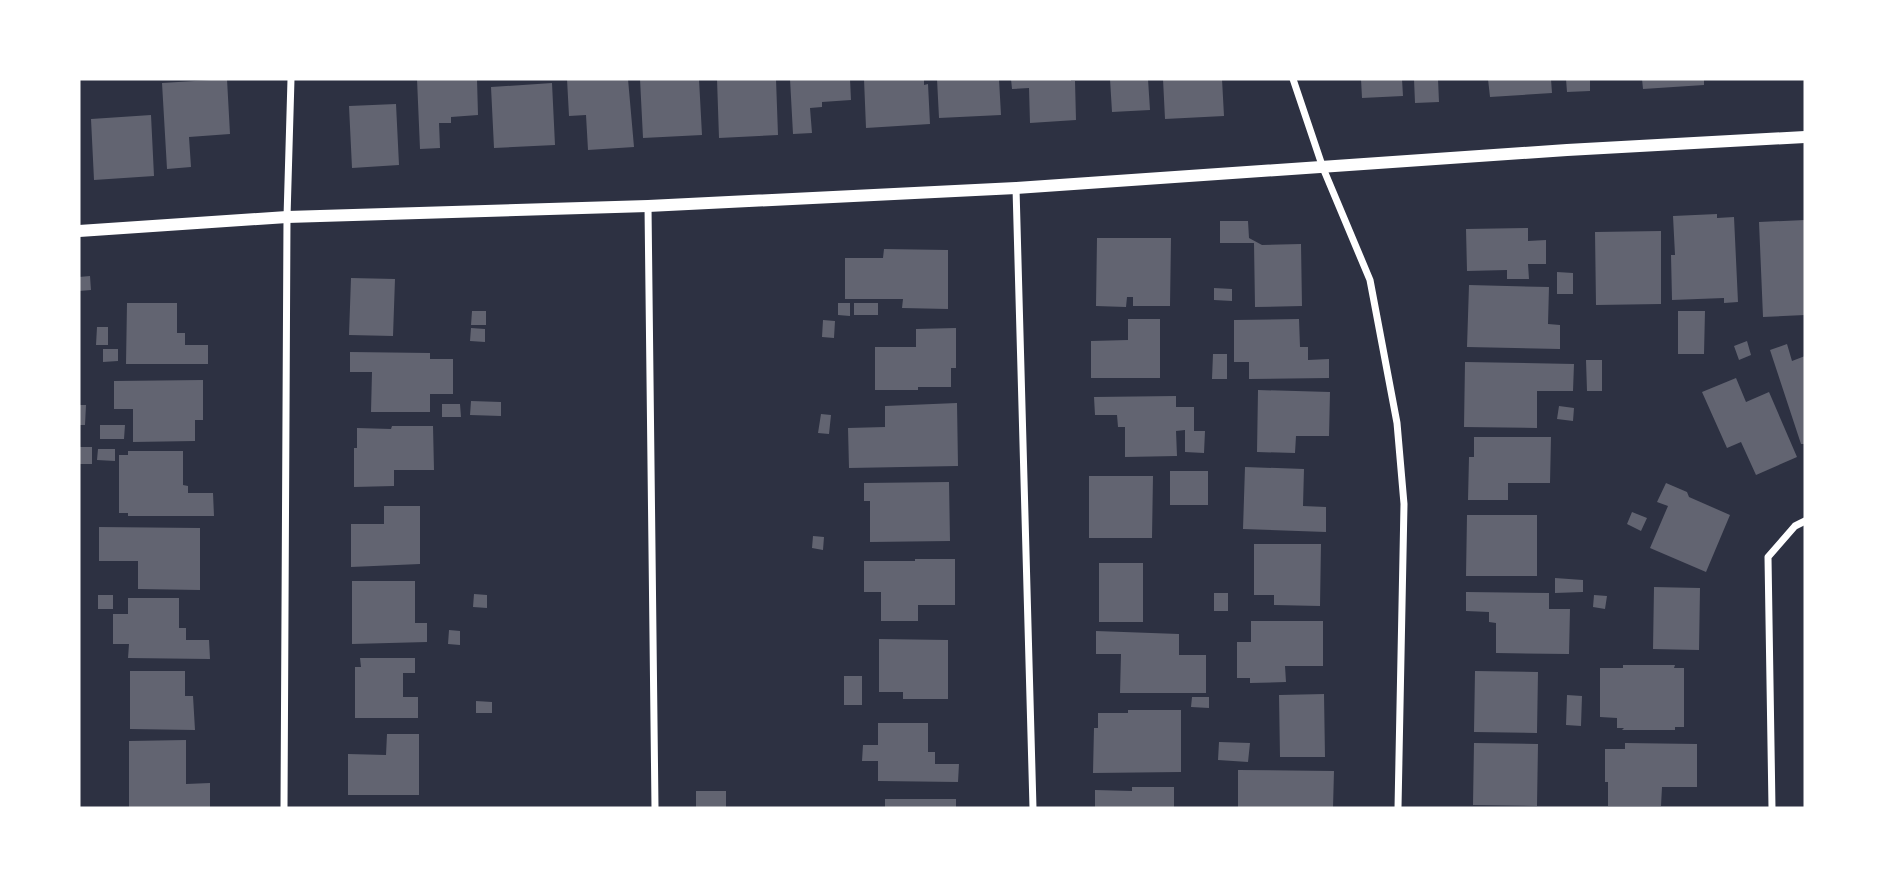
<svg xmlns="http://www.w3.org/2000/svg" width="1884" height="887" font-family="Manrope,sans-serif">
	<style>
		.building { fill: #626471 }
		.lines { fill: none; stroke-linecap: round; stroke-linejoin: round }
		.minor { stroke: #fff; stroke-width: 7 }
		.tertiary { stroke: #fff; stroke-width: 12 }
	</style>
	<rect width="100%" height="100%" fill="#2d3142"/>
	<path class="building" d="M227,79l3,55 -41,3 2,30 -24,2 -5,-86z
		M417,79h60l1,36 -27,2v6h-12l1,25 -20,1z
		M567,79h61l6,68 -46,3 -2,-35 -17,1z
		M640,79h59l3,56 -59,3z
		M717,79h59l2,56 -59,3z
		M790,79h60l1,21 -29,2v5l-12,1 2,25 -19,1z
		M864,79h60v6l4,-1 2,40 -64,4z
		M937,79h62l2,36 -62,3z
		M1011,79h60v2h4l1,39 -46,3 -1,-35 -17,1z
		M1110,79h38l2,31 -38,2z
		M1163,79h59l2,37 -59,3z
		M1361,79h41l1,17 -41,2z
		M1414,79h24l1,23 -24,1z
		M1488,79h63l1,14 -62,4z
		M1566,79h24v12l-23,1z
		M1642,79h62v6l-61,4z
		M552,83l3,62 -61,3 -3,-61z
		M396,104l3,61 -47,3 -3,-62z
		M151,115l3,61 -60,4 -3,-61z
		M1717,214v4l17,-1 4,85 -14,1v-5l-52,2 -1,-45h4l-2,-39z
		M1805,220v95l-42,2 -4,-95z
		M1220,221h28l1,17 13,7 39,-1 1,62 -47,1 -1,-64h-34z
		M1528,228v13l18,-1v24h-18l1,15h-22v-9l-40,1 -1,-42z
		M1661,231v73l-65,1 -1,-73z
		M1097,238h74l-1,68h-37v-9h-6l-1,10 -30,-1z
		M884,249l64,1v59l-46,-1 1,-9h-58v-41h38z
		M1557,272l16,1v21h-16z
		M90,276l1,14 -12,1v-14z
		M351,278l44,1 -2,57 -44,-1z
		M1469,285l80,2 -1,37 12,1v24l-93,-2z
		M1214,288l18,1v12l-18,-1z
		M127,303h50v30h8v12h23v19h-82z
		M838,303h12v13l-12,-1z
		M854,303h24v12h-24z
		M472,311h14v14h-15z
		M1678,311h27l-1,43h-26z
		M1128,319h32v59h-69v-37l37,-1z
		M1299,319l1,28h8v13l21,-1v19l-80,1v-17h-15v-42z
		M823,320l12,1 -1,17 -12,-1z
		M97,327h11v18h-12z
		M471,328l14,1v13l-15,-1z
		M956,328v40h-5v19h-33v3h-43v-43h41v-18z
		M1747,341l4,14 -12,5 -5,-14z
		M1787,344l5,17 13,-5v88h-4l-31,-94z
		M103,349h15v12l-15,1z
		M350,352l80,1v6h23v35h-23v18h-59l1,-40h-22z
		M1213,354h14v25h-15z
		M1586,360h16v31h-15z
		M1465,362l109,2 -1,27h-36v37l-73,-1z
		M1736,378l10,24 23,-10 28,65 -41,18 -15,-33 -14,6 -25,-56z
		M203,380v40h-8v21l-62,1v-33h-19v-28z
		M1258,390l72,2 -1,44h-33l-1,17 -38,-1z
		M1176,396v11h18v24h11l-1,22 -19,-1v-22l-9,1 1,25 -52,1v-30h-7l-1,-12h-22l-1,-18z
		M471,401l30,1v14l-31,-1z
		M957,403l1,63 -109,2 -1,-40 37,-1v-21z
		M442,404h18l1,13h-19z
		M79,405h7l-1,20h-6z
		M1559,406l15,2 -1,13 -16,-2z
		M821,414l10,1 -2,19 -11,-1z
		M100,425h25l-1,14h-24z
		M392,426h41l1,44h-40v16l-40,1v-39h3v-20l34,1z
		M1474,437h77l-1,46h-42v17h-40l1,-43h5z
		M79,447h13v17h-13z
		M98,449h17v12l-18,-1z
		M128,451h55v34l5,1v7h25l1,23h-86v-3h-9v-58h9z
		M1245,467l59,2 -1,37 23,1v25l-83,-3z
		M1170,471h38v34h-38z
		M1089,476h64l-1,62h-63z
		M949,482l1,59 -80,1v-41h-6v-18z
		M1666,483l21,9 2,5 41,18 -24,57 -56,-24 18,-42 -11,-4z
		M384,506h36v58l-69,3v-43h33z
		M1632,512l15,6 -6,13 -14,-7z
		M1467,515h70v61h-71z
		M99,527l101,1v62l-62,-1v-28h-39z
		M813,536l11,1 -1,13 -11,-2z
		M1254,544h67l-1,62 -46,-1v-10h-20z
		M915,559h40v46h-37v16h-37v-29h-17v-31h51z
		M1099,563h44v59h-44z
		M1555,578l28,2v12l-28,1z
		M352,581h63v42h12v19l-75,2z
		M1654,587l46,1 -1,62 -46,-1z
		M1466,592l83,1v16h21l-1,45 -73,-1v-30l-7,-1v-10l-23,-1z
		M1214,593h14v18h-14z
		M474,594l13,1v13l-14,-1z
		M98,595h15v14h-15z
		M1594,595l13,1 -2,13 -12,-2z
		M128,598h51v30h7v12h23l1,19 -82,-1 1,-14h-16v-30h15z
		M1251,621h72v45h-38l1,16 -36,1v-5h-13v-36h14z
		M449,630l11,1v14l-12,-1z
		M1096,631l83,3v21h27v38h-86l1,-39h-25z
		M879,639l69,1v59h-45v-7h-24z
		M360,658h55v15h-12v24h15v21h-63v-51h6z
		M1623,665h52l-1,3h10v59h-9v3h-53l2,-2h-7v-10l-17,-1v-49h23z
		M130,671h55v25h8l2,34 -65,-1z
		M1475,671l63,1 -1,61 -63,-1z
		M844,676h18v29h-18z
		M1324,694l1,63h-45l-1,-62z
		M1567,695l15,1 -1,30 -15,-1z
		M1192,697h17v11l-18,-1z
		M476,701l16,1v11h-16z
		M1128,710h53v62l-88,1 1,-45h4v-15h30z
		M878,723h50v29h7v12h24l-1,18 -80,-1v-20h-16l1,-16h15z
		M387,734h32v61h-71v-41l38,1z
		M186,740v44l24,-1v25l-81,-1v-66z
		M1219,742l31,1 -2,19 -30,-2z
		M1474,743l64,1 -1,62 -64,-1z
		M1625,743l72,1v43h-35l-1,19h-53v-24h-3v-33h20z
		M1238,770l96,1 -1,37h-95z
		M1132,787h42v21h-79v-18l37,1z
		M696,791h30v17h-30z
		M885,799h71v9h-71z"/>
	<g class="lines">
		<path class="minor" d="M1293,79l30,89 47,112 27,143 7,81 -6,304
			M1016,188l17,620
			M648,206l7,602
			M284,808l3,-591 4,-138
			M1772,808l-4,-251 27,-31 10,-5"/>
		<path class="tertiary" d="M79,231l208,-14 361,-11 368,-18 551,-38 238,-13"/>
	</g>
	<rect width="1884" height="887" fill="none" stroke="#ffffff" stroke-width="161"/>
</svg>
